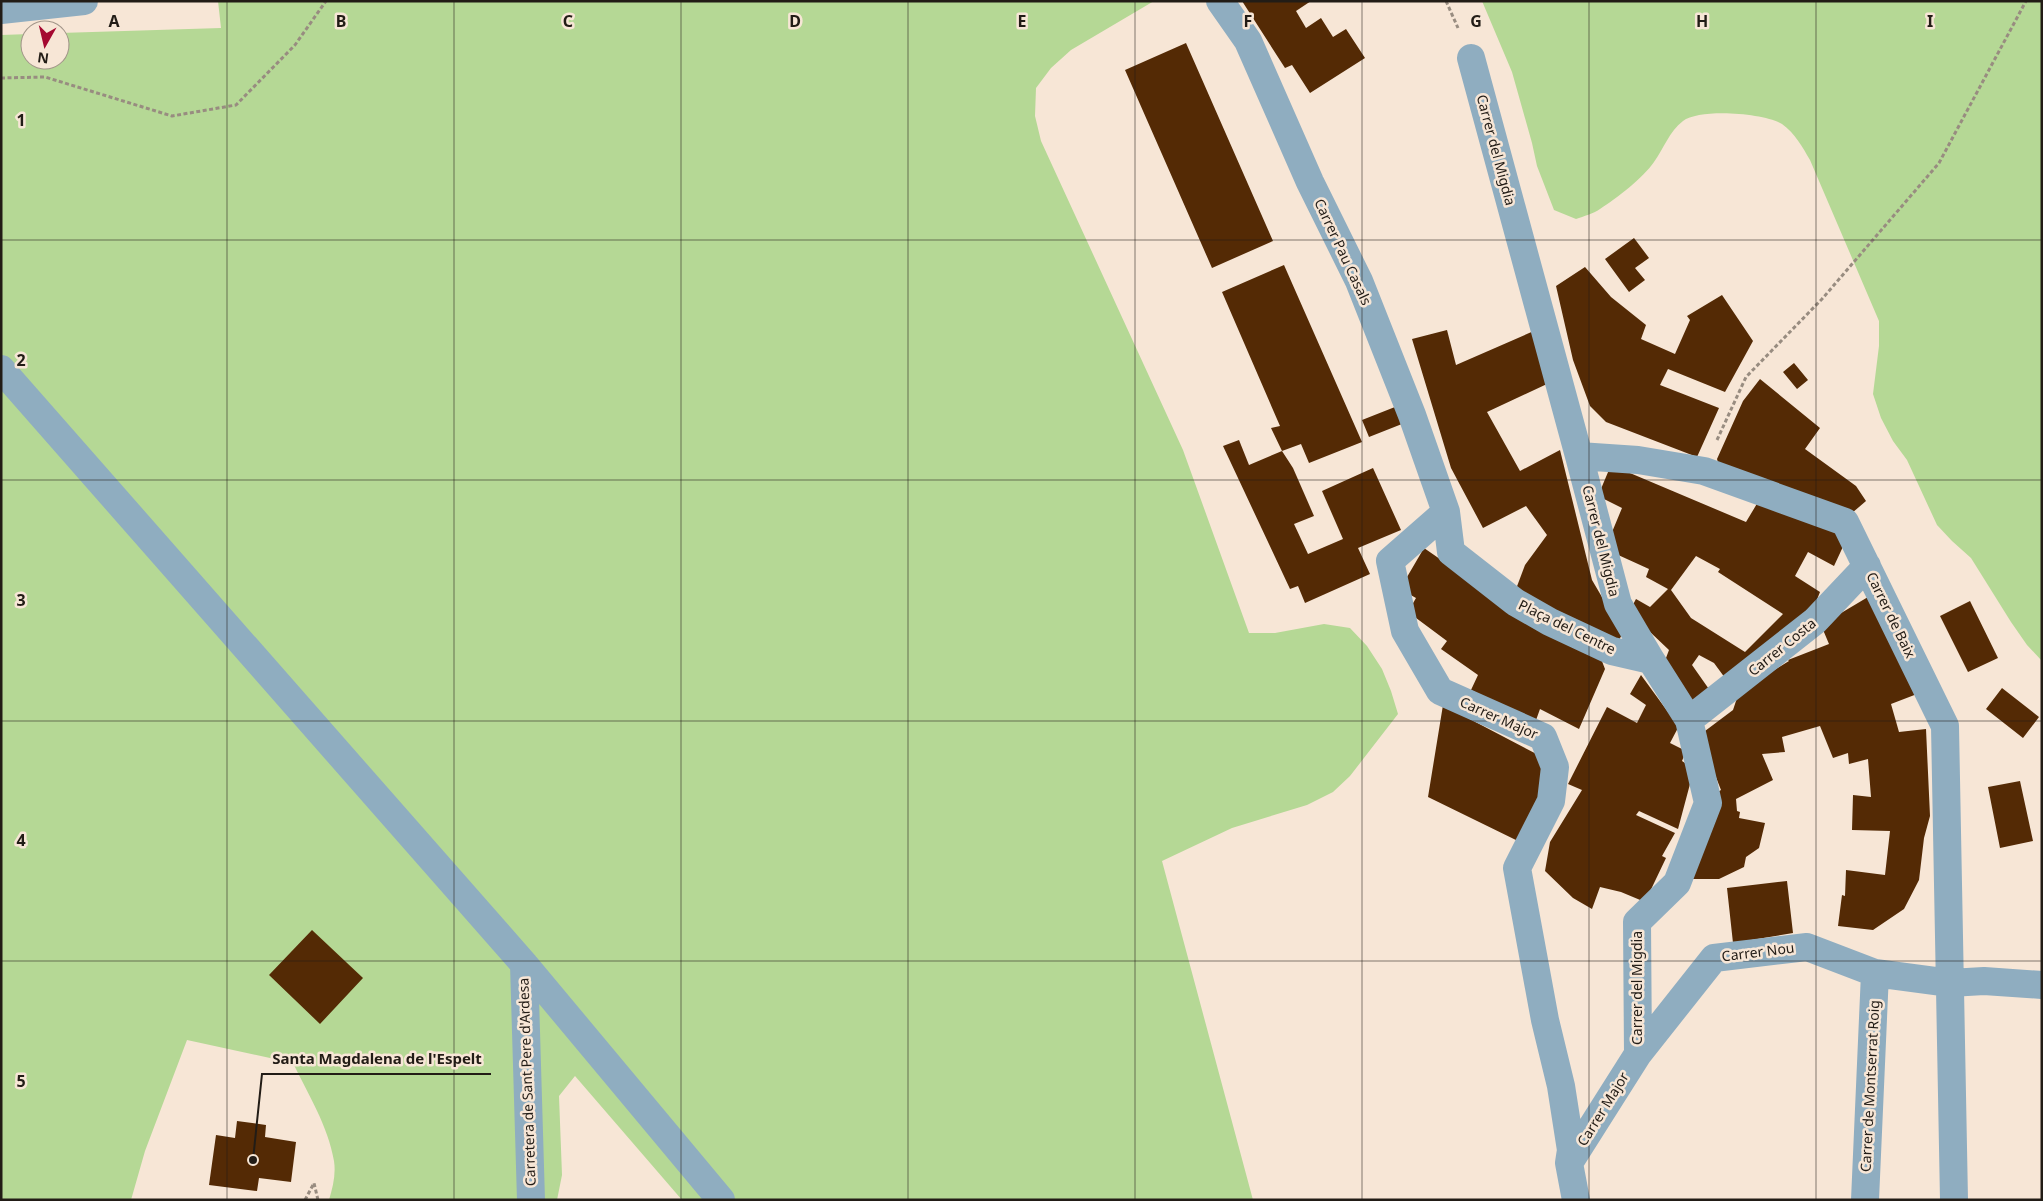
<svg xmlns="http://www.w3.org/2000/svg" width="2043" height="1201" font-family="'Noto Sans',sans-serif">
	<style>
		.green { fill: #b5d895 }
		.building { fill: #542a05; fill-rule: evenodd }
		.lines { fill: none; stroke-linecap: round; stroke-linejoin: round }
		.path { stroke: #988c80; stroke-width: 3; stroke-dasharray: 4 2.5; stroke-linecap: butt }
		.minor { stroke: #8fadc0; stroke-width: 28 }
		.grid { fill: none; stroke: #221c16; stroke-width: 1; stroke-opacity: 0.55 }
		.labels { text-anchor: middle; stroke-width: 5; stroke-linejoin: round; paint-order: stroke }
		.street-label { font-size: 14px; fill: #221c16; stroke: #f7e6d6 }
		.grid-label { font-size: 16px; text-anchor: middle; font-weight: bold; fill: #221c16; stroke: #f7e6d6; stroke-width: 5; stroke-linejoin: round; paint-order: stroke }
		.leader { fill: none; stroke: #221c16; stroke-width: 2 }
		.callout-dot { fill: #221c16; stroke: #f7e6d6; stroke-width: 2 }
		.callout-label { font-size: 15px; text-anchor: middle; font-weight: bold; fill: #221c16; stroke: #f7e6d6; stroke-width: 5; stroke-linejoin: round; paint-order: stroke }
	</style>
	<rect width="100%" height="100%" fill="#f7e6d6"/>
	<path class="green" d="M218,1h936l-83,49 -20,18 -15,20 -1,28 6,25 142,309 66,183h26l49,-9 26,4 17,18 15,23 9,22 7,23 -48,62 -17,16 -26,13 -75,23 -70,33 91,339h-571l-107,-124 -16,20 3,79 -5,25h-228c4,-13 7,-26 5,-39 -6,-35 -26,-67 -41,-98l-106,-23 -42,111 -14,49h-130v-1165l29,-1v26h30v-27l161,-5z
		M1482,1h560v660l-15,-16 -16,-23 -40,-64 -19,-17 -15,-16 -30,-65 -14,-19 -12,-23 -8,-24 6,-48v-25l-69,-161c-7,-12 -15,-27 -28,-36 -18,-11 -82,-16 -99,-3 -14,11 -19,27 -29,41 -11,16 -37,36 -54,47 -7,5 -16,7 -24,10l-22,-9 -17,-44 -5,-23 -20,-71z"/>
	<path class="building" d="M1242,1h69l-15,10 10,17 15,-10 12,19 13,-8 19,29 -55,35 -18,-28 -7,3z
		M1186,43l87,198 -61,27 -87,-198z
		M1634,238l15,20 -14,10 10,12 -16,12 -24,-33z
		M1284,265l78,177 -53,21 -8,-19 -19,7 -11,-23 9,-2 -58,-134z
		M1585,267l26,30 35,28 -5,14 34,15 15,-34 -3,-4 35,-21 31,46 -28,51 -57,-23 -8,16 59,23 -22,49 -91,-35 -16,-16 -17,-46 -17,-74z
		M1447,330l9,35 80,-35 11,54 -60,28 33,59 40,-21 32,130 31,53 -7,12 -100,-56 9,-24 22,-30 -21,-29 -43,22 -32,-60 -39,-129z
		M1794,363l14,17 -11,9 -14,-17z
		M1760,379l60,49 -15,21 51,37 10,15 -21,18 -126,-53 -2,-7 26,-58z
		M1400,405l7,17 -38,15 -7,-17z
		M1239,440l10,25 33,-14 11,17 21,48 -20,8 14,30 35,-15 -21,-48 51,-23 28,62 -43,18 12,26 -65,29 -7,-17 -8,3 -67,-143z
		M1611,465l135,57 15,-25 86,41 -13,28 -26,-14 -13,24 25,16 -12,30 -80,60 -14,-19 -15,-8 -7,10 19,27 -19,13 -29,-39 6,-16 -40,-38 7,-13 14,8 18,-18 -22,-12 3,-8 -44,-20 17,-41 -24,-12zM1696,556l24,13 -2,3 65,42 -38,38 -54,-34 -20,-28z
		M1424,548l88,61 86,42 7,18 -26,60 -39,-20 -5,14 -64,-33 7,-15 -37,-26 6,-8 -39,-29 8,-14 -16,-9z
		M1868,597l49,97 -26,10 8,28 27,-3 4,87 -6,22 -5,42 -15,29 -31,21 -35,-4 4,-31 3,1 1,-26 39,5 5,-44 -38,-1 1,-35 18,2 -3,-38 -19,5 -1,-11 -15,5 -13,-32 -38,11 3,15 -23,2 11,26 -37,19 1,12 3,1 -1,6 26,5 -6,25 -13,9 -2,10 -25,12h-29l26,-86 5,-3 -18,-46 -6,-7 36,-27 6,-18 50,-31 -1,-1 41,-16 -8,-19z
		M1970,601l28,57 -30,14 -28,-56z
		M1641,675l27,37 12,12 -10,19 16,8 -4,10 12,8 -16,60 -39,-18 -3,4 39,18 -13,23 4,2 -21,44 -24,-10 -21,-5 -8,22 -19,-11 -28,-27 5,-29 32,-52 -14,-6 39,-77 30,16 9,-18 -16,-11z
		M2002,688l37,29 -16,21 -37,-29z
		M1443,705l103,54 3,27 -29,56 -92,-45z
		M2020,781l13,60 -33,7 -12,-61z
		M1787,881l6,52 -60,10 -6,-55z
		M312,930l51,48 -43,46 -51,-49z
		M237,1121l29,4 -1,12 31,5 -5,40 -32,-4 -2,13 -48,-6 7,-50 19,3z"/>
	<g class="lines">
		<path class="path" d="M1446,1l12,27
			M1,78l44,-1 127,39 64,-11 59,-60 31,-44
			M1717,440l29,-63 76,-78 117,-136 87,-162
			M305,1200l9,-17 4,17"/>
		<path class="minor" d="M1220,1l28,40 62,141 49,99 53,134 34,97 5,40 64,50 35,20 62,29 39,9
			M1,10l83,-9
			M1471,58l108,398 39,148 33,56 38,60 19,83 -31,80 -40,39 1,132
			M1,369l523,595 197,236
			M1579,456l59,4 66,11 141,51 100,204 9,474
			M1446,512l-56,49 15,70 35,60 103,46 12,30 -4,34 -34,67 28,152 16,66 10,64 -2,13
			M1689,720l126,-99 52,-55
			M524,964l7,236
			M1576,1200l-7,-37 69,-109 76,-96 93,-11 68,26 75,10 34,-2 58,4
			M1865,1200l10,-227"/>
	</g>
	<path class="grid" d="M227,1v1199M454,1v1199M681,1v1199M908,1v1199M1135,1v1199M1362,1v1199M1589,1v1199M1816,1v1199M1,240h2041M1,480h2041M1,721h2041M1,961h2041"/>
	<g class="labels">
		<g class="street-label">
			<text transform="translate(1496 150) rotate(75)" y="5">Carrer del Migdia</text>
			<text transform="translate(1343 252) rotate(65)" y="5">Carrer Pau Casals</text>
			<text transform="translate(1601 541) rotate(76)" y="5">Carrer del Migdia</text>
			<text transform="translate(1891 615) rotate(64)" y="5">Carrer de Baix</text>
			<text transform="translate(1567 627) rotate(26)" y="5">Plaça del Centre</text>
			<text transform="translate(1782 647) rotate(-39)" y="5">Carrer Costa</text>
			<text transform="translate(1499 718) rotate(24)" y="5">Carrer Major</text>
			<text transform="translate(1758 952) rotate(-7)" y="5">Carrer Nou</text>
			<text transform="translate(1637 988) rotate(-90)" y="5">Carrer del Migdia</text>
			<text transform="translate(527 1082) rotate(-92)" y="5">Carretera de Sant Pere d'Ardesa</text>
			<text transform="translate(1870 1086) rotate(-87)" y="5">Carrer de Montserrat Roig</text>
			<text transform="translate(1603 1109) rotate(-58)" y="5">Carrer Major</text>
		</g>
	</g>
	<g class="grid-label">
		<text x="114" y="27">A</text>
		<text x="341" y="27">B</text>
		<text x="568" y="27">C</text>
		<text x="795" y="27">D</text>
		<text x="1022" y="27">E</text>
		<text x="1248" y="27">F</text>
		<text x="1476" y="27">G</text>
		<text x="1702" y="27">H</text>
		<text x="1930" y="27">I</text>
		<text x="21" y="126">1</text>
		<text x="21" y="366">2</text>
		<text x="21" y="606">3</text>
		<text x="21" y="846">4</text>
		<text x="21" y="1087">5</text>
	</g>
	<path class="leader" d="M253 1160L262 1074H491"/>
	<circle class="callout-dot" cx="253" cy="1160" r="5"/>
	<g class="callout-label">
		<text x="377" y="1064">Santa Magdalena de l'Espelt</text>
	</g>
	<rect width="2043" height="1201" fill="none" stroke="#221c16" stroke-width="5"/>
	<g transform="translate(45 45) rotate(188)"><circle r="24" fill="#f7e6d6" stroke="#a29589"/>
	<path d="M0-4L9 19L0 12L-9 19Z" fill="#a50931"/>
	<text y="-8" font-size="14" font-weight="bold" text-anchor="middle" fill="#221c16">N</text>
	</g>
</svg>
